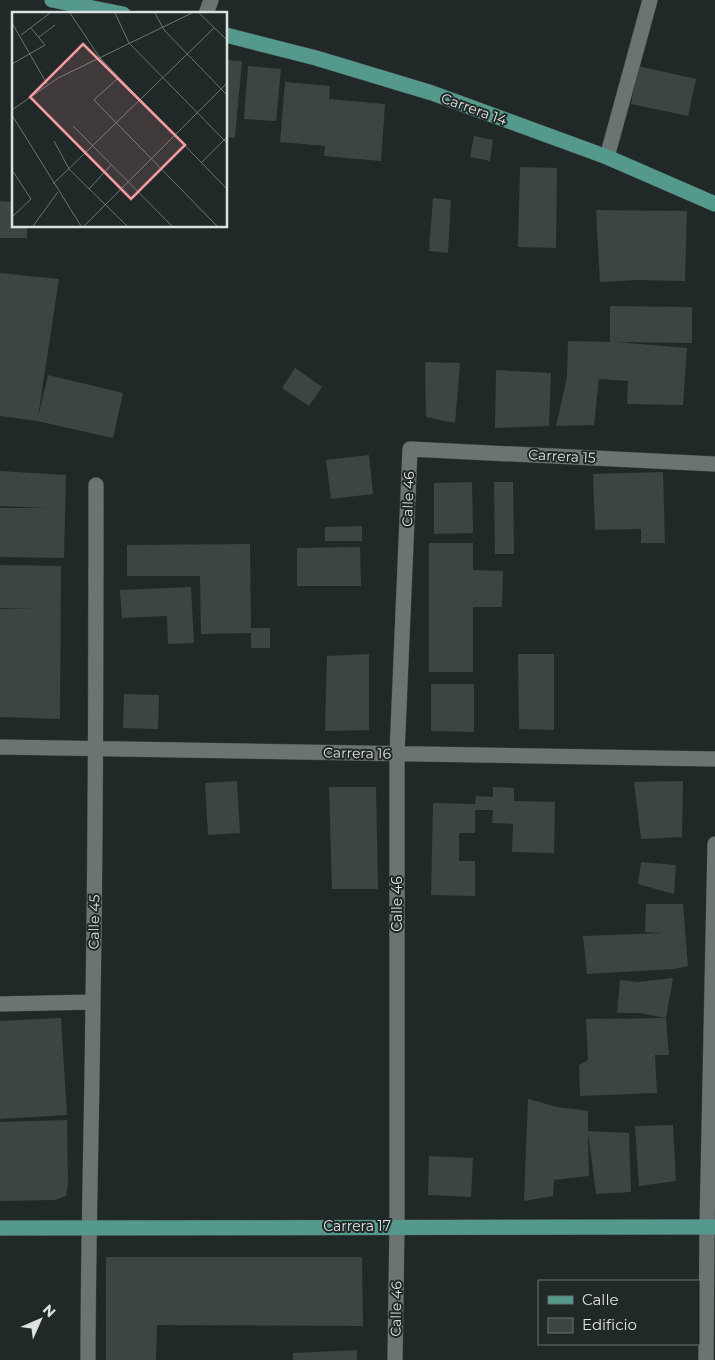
<svg xmlns="http://www.w3.org/2000/svg" width="715" height="1360" font-family="Montserrat,sans-serif">
	<style>
		.building { fill: #3c4543 }
		.lines { fill: none; stroke-linecap: round; stroke-linejoin: round }
		.minor-casing { stroke: #3c4442; stroke-width: 16 }
		.major-casing { stroke: #3c4442; stroke-width: 16 }
		.minor { stroke: #6b7472; stroke-width: 15 }
		.major { stroke: #55998d; stroke-width: 15 }
		.labels { text-anchor: middle; stroke-width: 4; stroke-linejoin: round; paint-order: stroke }
		.street-label { font-size: 14px; fill: #dce1e0; stroke: #212928 }
		.inset-road { fill: none; stroke: #6c7372; stroke-width: 1 }
		.view { fill: #f49b9f; fill-opacity: 0.15; stroke: #f49b9f; stroke-width: 2.5 }
		.inset-edge { fill: none; stroke: #dce1e0; stroke-width: 2.5 }
	</style>
	<rect width="100%" height="100%" fill="#212928"/>
	<path class="building" d="M226,60l16,1 -7,77 -9,-1z
		M248,66l33,3 -5,52 -32,-2z
		M638,66l58,13 -8,37 -57,-12z
		M285,82l45,4 -1,13 56,5 -4,57 -57,-5 1,-10 -45,-4z
		M474,136l19,4 -3,21 -20,-4z
		M520,167l37,1 -1,80 -38,-1z
		M433,198l18,2 -3,53 -19,-2z
		M0,201l14,1v24h13v12h-27z
		M596,210l91,1 -2,70 -47,-1 -38,2z
		M0,273l59,6 -21,138 10,-42 75,18 -10,45 -76,-17 -37,-5z
		M610,306l82,1v36l-77,-1 72,6 -4,57 -56,-1 1,-23 -29,-2 -5,46 -38,1 11,-49 1,-36 42,1z
		M425,362l35,1 -5,60 -29,-6z
		M295,368l27,19 -13,19 -27,-18z
		M496,370l55,3 -2,53 -54,2z
		M369,455l4,39 -42,5 -5,-39z
		M0,471l66,4 -2,83 -64,-1v-49h48l-48,-2z
		M663,472l2,71h-24v-14l-46,1 -2,-56z
		M472,482l1,51 -39,1v-51z
		M494,482h19l1,72h-19z
		M362,526v15h-37v-14z
		M429,543h44v27l30,1 -1,36h-29v65h-44z
		M250,544l1,84h19v20h-19v-15l-50,1 -1,-58h-73v-31z
		M360,547l1,39h-64v-38z
		M0,565l61,1 -1,153 -60,-2v-108l33,-1h-33z
		M191,587l3,56 -26,1 -1,-28 -45,2 -2,-28z
		M369,654v76l-44,1 2,-75z
		M518,654h36v76l-35,-1z
		M431,684h43v48l-43,-1z
		M124,694l35,1 -1,34 -35,-1z
		M237,781l3,52 -32,2 -3,-52z
		M683,781l-1,56 -41,2 -7,-57z
		M329,787h47l2,102h-46z
		M493,787l21,1v13l41,1 -1,51 -42,-1 1,-28 -21,-1 1,-13h-18v23h-16v28h16v35l-44,-1 2,-92 42,1 1,-8 17,1z
		M641,862l35,3 -2,29 -36,-10z
		M646,904h37l5,62 -14,3 -87,5 -4,-38 80,-3 -18,-1z
		M673,978l-7,40 -27,-5h-22l3,-33 18,2z
		M61,1018l6,97 -67,4v-98z
		M666,1018l3,37h-14l2,38 -77,3 -1,-31 9,-5 -2,-41z
		M528,1099l29,8 31,4v20l41,2 2,59 -35,2 -8,-61 1,43 -35,4 -1,16 -29,5z
		M67,1120l1,64 -2,12 -11,4 -55,1v-79z
		M673,1125l3,56 -37,5 -4,-60z
		M429,1156l44,2 -2,39 -43,-2z
		M106,1257h256l1,69 -206,-1 -1,35h-50z
		M357,1350v10h-64v-7z"/>
	<g class="lines">
		<defs>
			<path id="minor" d="M206,14l5,-14
				M607,157l43,-157
				M0,747l715,12
				M0,1004l93,-2
				M88,1360c0,-120 4,-240 5,-361 3,-171 3,-343 3,-514
				M395,1360l2,-134v-472l13,-305 305,15
				M706,1360l1,-133 8,-383"/>
			<path id="major" d="M52,0l71,14
				M226,35l90,23 116,35 175,64 108,47
				M0,1228l715,-1"/>
		</defs>
		<use href="#minor" class="minor-casing"/>
		<use href="#major" class="major-casing"/>
		<use href="#minor" class="minor"/>
		<use href="#major" class="major"/>
	</g>
	<g class="labels">
		<g class="street-label">
			<text transform="translate(474 109) rotate(20)" y="5">Carrera 14</text>
			<text transform="translate(562 456) rotate(3)" y="5">Carrera 15</text>
			<text transform="translate(408 499) rotate(-88)" y="5">Calle 46</text>
			<text transform="translate(357 753) rotate(1)" y="5">Carrera 16</text>
			<text transform="translate(397 904) rotate(-90)" y="5">Calle 46</text>
			<text transform="translate(94 922) rotate(-89)" y="5">Calle 45</text>
			<text x="357" y="1231">Carrera 17</text>
			<text transform="translate(396 1309) rotate(-89)" y="5">Calle 46</text>
		</g>
	</g>
	<g transform="translate(12 12)">
		<rect width="215" height="215" fill="#212928"/>
		<path class="inset-road" d="M58,1l30,45 127,131M103,1l14,30 98,100M143,1l9,17 63,65M187,1l28,27M0,11l35,61M9,23l29,-22M27,25l16,-12M0,52l33,-19 -14,-17M106,66l-24,22 123,126M0,98l46,-32 134,-65M0,103l69,111M61,114l99,100M42,129l15,28 58,57M189,151l26,-26M0,158l19,29 -19,18M41,172l161,-156M77,177l22,-24M21,214l25,-34M72,214l143,-143"/>
		<path class="view" d="M71,32l102,101 -54,54 -101,-102z"/>
		<rect width="215" height="215" class="inset-edge"/>
	</g>
	<rect x="538" y="1280" width="162" height="65" fill="#212928" stroke="#6c7372"/>
	<rect x="548" y="1296" width="25" height="8" fill="#55998d" stroke="#6c7372"/>
	<text x="582" y="1305" font-size="15" fill="#dce1e0">Calle</text>
	<rect x="548" y="1318" width="25" height="15" fill="#3c4543" stroke="#6c7372"/>
	<text x="582" y="1330" font-size="15" fill="#dce1e0">Edificio</text>
	<g transform="translate(40 1320) rotate(45)" stroke="#212928" stroke-width="4" paint-order="stroke">
	<path d="M0-4L9 19L0 12L-9 19Z" fill="#dce1e0"/>
	<text y="-8" font-size="14" font-weight="bold" text-anchor="middle" fill="#dce1e0">N</text>
	</g>
</svg>
